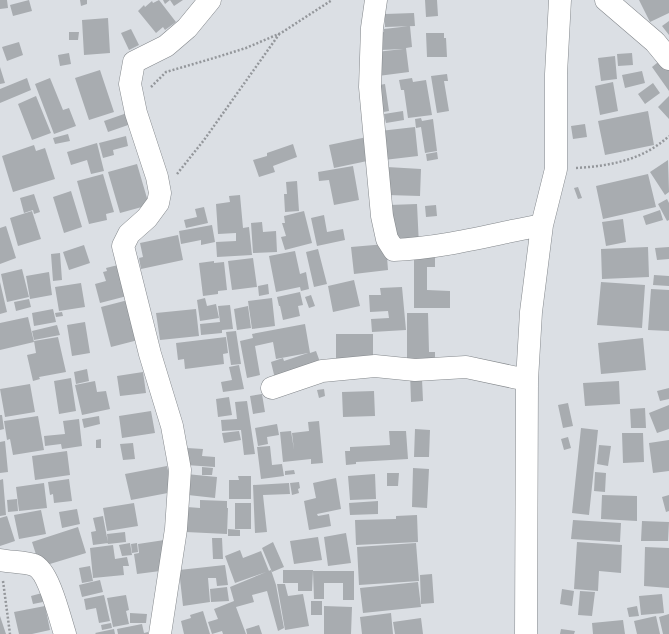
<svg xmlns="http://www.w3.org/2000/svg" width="669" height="634" font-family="'Roboto Serif',serif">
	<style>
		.building { fill: #a8acb0 }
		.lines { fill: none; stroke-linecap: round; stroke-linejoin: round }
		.minor-casing { stroke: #84888c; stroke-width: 23 }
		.path { stroke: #94979b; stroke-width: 2.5; stroke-dasharray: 2 2; stroke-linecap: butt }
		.minor { stroke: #fff; stroke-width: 22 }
	</style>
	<rect width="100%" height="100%" fill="#dbdfe4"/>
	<path class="building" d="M0,0h7l1,8 -8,1z
		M29,0l3,11 -19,5 -3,-11z
		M80,0h7v4l-6,2z
		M159,0l17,22 -11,8 -2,-3 -7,6 -18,-22 6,-6 1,2 7,-6 1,2z
		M163,0h20l-9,6 -4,-6 -5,4z
		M425,0h12l1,16 -12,1z
		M639,0h30v13l-19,9z
		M414,13l1,13 -30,1v-13z
		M108,18l2,35 -26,2 -2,-35z
		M669,21v14l-7,-9z
		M410,26l2,21 -6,1 3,24 -31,4 -2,-24 27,-3 -22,1 -2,-17 5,-1v-3z
		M131,29l8,16 -10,5 -8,-17z
		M69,32h10l-1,8h-9z
		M426,33h18v5h2l1,19h-20z
		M19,42l4,13 -16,6 -5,-14z
		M69,53l2,11 -11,2 -2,-11z
		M632,53l1,12 -15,1 -1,-12z
		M615,56l2,23 -16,2 -3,-23z
		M662,59l7,10v22l-17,-24z
		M0,67l5,16 -5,1z
		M100,70l14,42 -25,8 -14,-42z
		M642,71l3,12 -20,5 -3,-13z
		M447,74l1,7h-4l5,30 -12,2 -6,-37z
		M27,78l4,12 -31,13v-14z
		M50,78l13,32 6,-2 7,18 -22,8 -19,-50z
		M412,78l1,4 13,-2 6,35 -24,3 -4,-28h-3l-2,-10z
		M613,82l5,29 -18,4 -5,-29z
		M653,83l7,10 -15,11 -7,-10z
		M385,84l4,27 -11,2 -4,-27z
		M36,96l15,37 -19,7 -14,-36z
		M669,96v23l-11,-12z
		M403,111l1,9 -18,3 -2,-9z
		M648,111l6,34 -49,10 -7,-34z
		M127,113l4,11 -23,8 -4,-11z
		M421,118l1,3 11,-2 4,32 -12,2 -4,-26 -5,1 -1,-9z
		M585,124l2,13 -14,2 -2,-13z
		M415,127l3,29 -34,4 -4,-29z
		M68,134l2,7 -15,3 -2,-6z
		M126,136l2,10 -15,4 1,5 -11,3 -4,-15z
		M367,137l5,23 -38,8 -5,-23z
		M97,143l7,28 -13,3 -4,-14 -16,5 -4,-13z
		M293,144l4,13 -24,9 2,6 -16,5 -6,-17 14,-4v-3z
		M34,145l2,6 9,-3 10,31 -42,13 -11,-36z
		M437,152l1,7 -11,2 -1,-7z
		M668,160l1,32 -4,3 -15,-23z
		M137,164l12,41 -29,8 -12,-41z
		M353,166l6,34 -25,5 -5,-25 -10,1 -1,-9z
		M387,167l34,2 -1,27 -33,-1z
		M103,174l11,38 -8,2 1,6 -18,4 -12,-43z
		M648,174l8,33 -53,12 -7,-33z
		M297,181l2,30 -14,1 -1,-18h3l-1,-12z
		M578,187l4,11 -4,1 -4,-11z
		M71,191l11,36 -18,6 -11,-36z
		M34,194l6,18 -6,2 -1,-4 -9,3 -4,-15z
		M240,195l3,33 6,-1 3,28 -35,2 -1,-15 20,-1v-8l-18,1 -2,-30 14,-2 -1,-6z
		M667,199l2,4v17l-2,1 -9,-17z
		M417,204l2,42h-24l-6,-41z
		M436,205l1,11 -11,1 -1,-11z
		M204,207l4,16 -22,5 -2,-8 13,-3 -2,-8z
		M660,210l3,10 -17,5 -3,-9z
		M32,211l9,28 -23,7 -8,-28z
		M304,211l8,32 -27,7 -4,-13 5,-1 -4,-13h3l-1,-7z
		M324,215l3,17 16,-3 2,11 -28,6 -6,-28z
		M623,219l3,23 -20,4 -4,-24z
		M262,222l1,10 13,-1 1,21 -24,1 -2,-30z
		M212,225l3,17 -14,3v-5l-20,4 -2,-13z
		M6,226l10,32 -16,6v-36z
		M178,235l5,25 -42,9 -2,-11 4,-1 -3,-14z
		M386,244l2,26 -34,4 -3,-27z
		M84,245l6,18 -21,7 -6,-18z
		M648,247l1,30 -47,2 -1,-30z
		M669,247v12l-12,1 -2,-12z
		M318,249l9,35 -13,3 -8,-35z
		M295,251l5,23 6,-2 3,17 -8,2 -1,-4 -24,5 -7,-36z
		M414,251h21v16h-8v23l23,1v17h-36z
		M60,253l2,27 -9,1 -2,-27z
		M253,258l4,29 -25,3 -4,-29z
		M214,261v2l10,-1 3,28 -9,1v3l-15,2 -4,-33z
		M118,265l9,31 -27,7 -5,-19 11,-3 -3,-9 4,-1 -1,-3z
		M22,269l7,28 -22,5 -6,-28z
		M49,272l3,23 -22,4 -4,-23z
		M654,275l15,1v10l-16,-1z
		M354,280l6,26 -27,6 -5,-26z
		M0,282l7,30 -7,2z
		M601,282l44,3 -3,43 -45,-3z
		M81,283l4,24 -26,4 -4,-24z
		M268,284l1,10 -10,2 -1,-10z
		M402,287l4,43 -34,2 -1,-13 18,-1 -1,-7 -18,1 -1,-17h12l-1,-7z
		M651,289l18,1v41l-21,-1z
		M300,292l3,13 -5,1 2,10 -17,4 -3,-14h-1l-2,-9z
		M311,295l4,11 -6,2 -4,-11z
		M205,298l2,8 9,-2 3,14 -19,3 -3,-21z
		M272,298l3,28 -23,3 -4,-28z
		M29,299l2,8 -15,4 -2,-9z
		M128,300l14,39 -31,8 -10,-40z
		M230,305l3,24 -11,1v3l-21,2 -1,-11 20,-2 -2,-16z
		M248,306l3,22 -14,2 -3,-21z
		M53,309l3,13 -22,4 -2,-13z
		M196,309l3,27 -39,4 -4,-27z
		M62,312l1,4 -7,1 -1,-4z
		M407,313h21l1,39h6v15h-28z
		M28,317l6,25 -34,8v-27z
		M85,322l5,31 -18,3 -5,-31z
		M305,324l5,29 6,-2 4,11 -44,21 -5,-21 12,-4 1,3 24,-8 -32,6 -3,-17 -18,4 5,29 -13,3 -7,-37 13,-3 -1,-4z
		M57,325l3,10 -26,5 -2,-9z
		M236,331l5,33 -10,1 -5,-33z
		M336,334h37v25h-37z
		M58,337l8,35 -27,5 1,2 -7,2 -6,-26 9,-2 -2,-12z
		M226,337l2,16 -5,1 1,10 -39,5 -1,-10 -6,1 -2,-17z
		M643,338l3,32 -45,4 -3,-31z
		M239,365l5,24 -21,3 -2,-10 11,-2 -3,-13z
		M87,369l2,12 -13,3 -2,-12z
		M143,372l3,21 -26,3 -3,-20z
		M410,372l12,7 1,22 -12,1z
		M71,378l5,33 -17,3 -5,-33z
		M95,381l2,11 9,-1 4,18 -28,6 -7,-30z
		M619,381l1,23 -35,2 -2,-23z
		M30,384l5,28 -30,5 -5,-28z
		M669,388v11l-9,2 -3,-10z
		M324,389l1,7 -6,2 -2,-8z
		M374,391l1,25 -32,1 -1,-25z
		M262,394l3,18 -12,2 -3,-18z
		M229,397l3,18 -14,2 -2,-18z
		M247,401l8,53 -11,1 -3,-25 -19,1 -1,-11 16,-1 -2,-17z
		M568,403l5,23 -10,2 -5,-23z
		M669,405v24l-12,4 -8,-20z
		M645,408l1,20h-15l-1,-19z
		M151,411l4,22 -33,5 -3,-22z
		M0,415h2l2,14 -4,1z
		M38,416l6,34 -31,5 -3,-16 -3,1 -3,-19z
		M99,416l1,8 -16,4 -2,-9z
		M79,419l3,27 -20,3 -1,-5 -16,2 -1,-10 21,-2 -2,-13z
		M319,421l4,42 -12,1v-5l-28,3 -3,-30 11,-1 3,19 -2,-17 17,-2 -1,-9z
		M277,424l2,11 -12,2 1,7 -10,2 -3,-18z
		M581,428l17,2 -9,85 -17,-2z
		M415,429l15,1 -1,27h-15z
		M239,431l2,9 -17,3 -2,-10z
		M389,431h17l2,28 -52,3v2l-10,1 -1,-14h5v-4l40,-2z
		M622,433h21l1,29 -21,1z
		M568,437l3,11 -7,2 -3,-11z
		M101,439v9h-5v-8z
		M669,440v31l-16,2 -4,-30z
		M5,441l3,31 -8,1v-31z
		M133,443l2,16 -12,1 -3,-16z
		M599,445l12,1 -3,20 -11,-2z
		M270,446l2,19 10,-1 2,12 -23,3 -4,-32z
		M187,448l16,1 -1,7 13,1v10l-29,-2z
		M67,451l3,24 -35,5 -3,-24z
		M167,466l6,26 -42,8 -6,-26z
		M202,467l11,1 -1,7h-10z
		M413,468l16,1 -2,39 -15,-1z
		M294,470l1,4 -10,1v-4z
		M595,472l11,1 -1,19 -11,-1z
		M387,473h12l-1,13h-11z
		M186,474l31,3 -2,21 -27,-3z
		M375,474l1,25 -26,1 -2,-24z
		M238,476h13v23h-22v-19h10z
		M336,478l5,31 -24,5 1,2 11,-2 2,12 -22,4 -5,-29 12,-3 -3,-15z
		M3,479l3,36 -6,1v-36z
		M69,479l3,22 -18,2 -1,-9 -3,1 -2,-13z
		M299,482l1,6 -2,1 1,4 -7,2 -2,-12z
		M44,483l3,25 -28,3 -3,-24z
		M289,483l1,11 -27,1 4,37 -12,1 -2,-48z
		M602,495l35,1v25l-36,-2z
		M669,495v16l-3,1 -4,-15z
		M17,499l1,12 -10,1 -1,-12z
		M200,500l27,1v7h1l-1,26 -41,-2 1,-25 13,1z
		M378,501v13l-28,1 -1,-12z
		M134,503l4,23 -31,5 -4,-23z
		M235,503h16v26h-16z
		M77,509l3,15 -18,4 -3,-16z
		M41,510l5,24 -27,5 -5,-24z
		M417,515l1,27 -62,3 -1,-25 41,-1v-3z
		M7,516l8,25 -15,5v-28z
		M103,516l5,27 -15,2 -2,-13 5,-1 -3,-13z
		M573,520l48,3 -1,19 -49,-3z
		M642,521l27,1 -1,19h-27z
		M78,527l8,26 -46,14 -8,-25z
		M228,529l12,1v6h-12z
		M125,532l1,10 -18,2 -1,-10z
		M346,533l5,30 -23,3 -4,-29z
		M318,537l4,23 -28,4 -4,-23z
		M212,538h10l1,21h-10z
		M171,539l-3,31 -31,4 -3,-20 5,-1 -1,-9z
		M273,542l11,25 -12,5 -10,-24z
		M577,542l45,3 -1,28 -22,-2 -1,20 -24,-2z
		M130,543l2,12 -10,1 -3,-11z
		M137,543l1,9 -6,1 -1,-9z
		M416,543l3,38 -60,4 -2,-38z
		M113,545l2,14 12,-2 2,9h-6l1,9 -31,3 -3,-30z
		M645,547l24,1v40l-25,-2z
		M240,550l3,8 18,-7 8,20 -34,12 -10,-27z
		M225,565l3,20 -11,1 -1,-8h-8l2,24 -27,4 -4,-36z
		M90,566l3,15 -11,2 -3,-15z
		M271,570l5,15 8,43 -6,3 -11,-40 -15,4 2,7 -18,5 10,27h-23l-1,-3 -10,3 -4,-12 10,-3 -4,-10 20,-8 -4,-14z
		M283,570h30l-1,21h-14v-8h-15z
		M313,571h41v29h-11v-17h-19v16h-10z
		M432,574l2,29 -13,1 -1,-29z
		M100,580l3,12 -21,5 -3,-12z
		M418,582l3,25 -58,6 -3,-25z
		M277,584h8l3,12 15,-2 6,32 -24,4z
		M227,587l2,14 -18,1 -1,-13z
		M562,589l12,2 -2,15 -12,-2z
		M580,591l15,1 -3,24 -14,-1z
		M42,593l1,9 -10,2 -2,-8z
		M662,594l2,19 -23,2 -2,-19z
		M104,595l6,26 -11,2 -3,-15 -10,2 -2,-11z
		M126,595l3,15 -3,1 3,13 -16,3 -6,-29z
		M311,601h11v14h-11z
		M45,606l5,24 -18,4h-13l-5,-22z
		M324,606l28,1 -1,27h-27z
		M637,606l2,10 -10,1 -2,-9z
		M203,611l7,23h-26l-3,-13 10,-3 -1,-3z
		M130,613l17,1 -1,9h-16z
		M391,613l2,21h-31l-2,-17z
		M669,614v20h-6l-4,-17z
		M0,616l6,18h-6z
		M656,616l4,18h-23l-3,-13z
		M421,618l2,16h-28l-2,-12z
		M623,620l2,14h-32l-1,-11z
		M111,623l1,5 -10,2 -1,-5z
		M142,624l2,9 4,-1v2h-30l-1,-5z
		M259,625l3,9h-15l-1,-5z
		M114,629l1,5h-19l-1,-1z
		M561,629l14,2 -1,3h-14z"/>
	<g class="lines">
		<defs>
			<path id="minor" d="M376,0l-4,28 -2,59 12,129 5,23 7,11c50,-2 99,-16 148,-25
				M606,0l49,42 14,17
				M272,388l50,-17 53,-5 40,4 51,-3 61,13
				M0,560c10,2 25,2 34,5 15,6 26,54 31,69
				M160,634l16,-105 4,-59 -8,-44 -22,-72 -27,-108 6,-12 18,-16 11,-15 2,-10 -3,-16 -21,-64 -6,-29 4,-22 32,-16 21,-18 23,-28
				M526,634l1,-254 4,-68 11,-87 14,-56v-95l4,-74"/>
		</defs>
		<use href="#minor" class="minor-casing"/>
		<path class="path" d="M151,87l15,-15 48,-14 32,-10 35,-15 51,-33
			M576,168c34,-2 67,-8 93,-32
			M177,174l27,-34 76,-107
			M3,581l7,53"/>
		<use href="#minor" class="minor"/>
	</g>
</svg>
